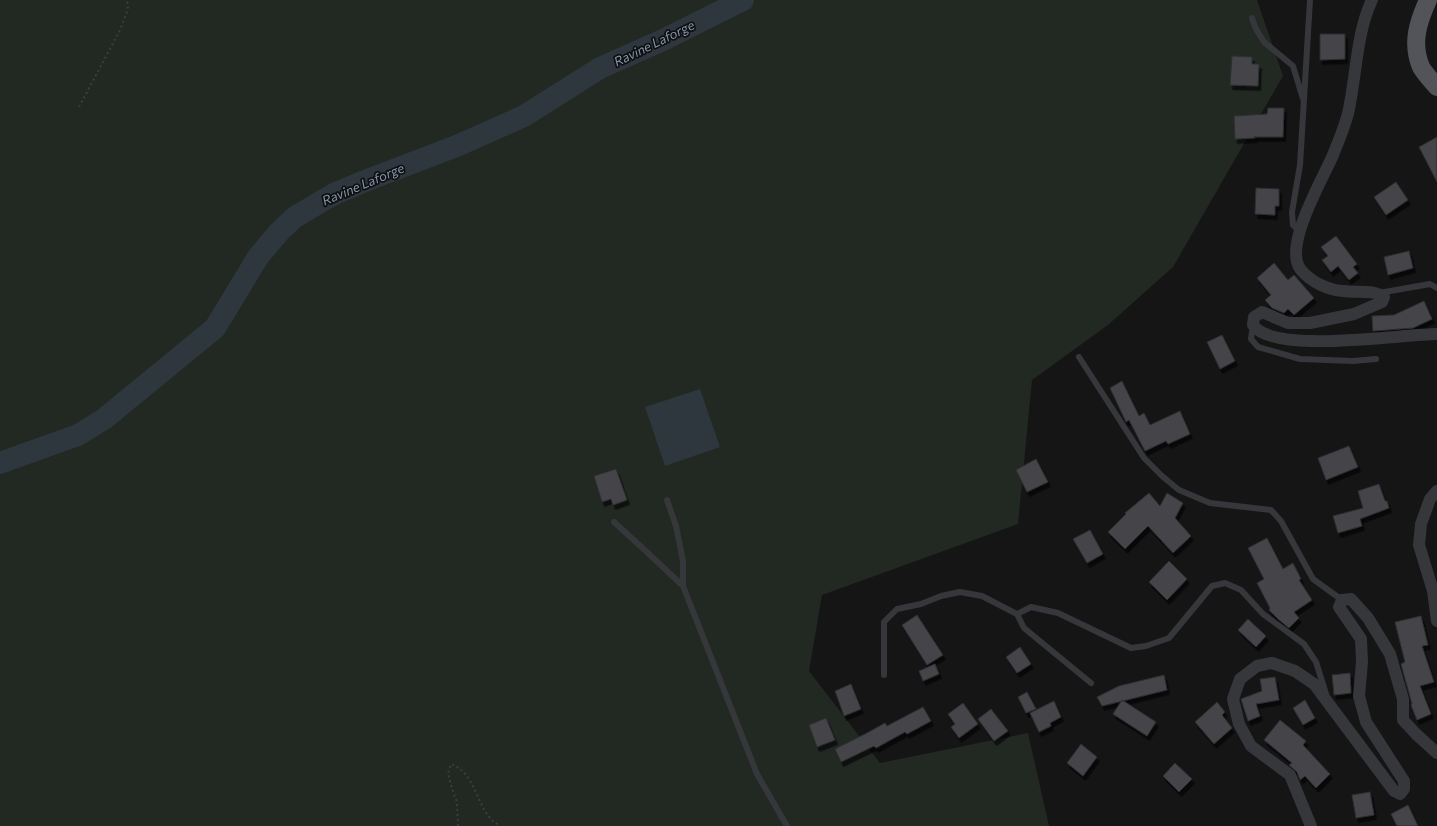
<svg xmlns="http://www.w3.org/2000/svg" width="1437" height="826" font-family="Commissioner,sans-serif">
	<style>
		.green { fill: #212922 }
		.water { fill: #2f373e }
		.lines { fill: none; stroke-linecap: round; stroke-linejoin: round }
		.river { stroke: #2f373e; stroke-width: 22 }
		.building { fill: #444549; stroke: #2f2f32; filter: url(#shadow) }
		.path { stroke: #3c3e42; stroke-width: 2; stroke-dasharray: 2 3; stroke-linecap: butt }
		.lane { stroke: #36373b; stroke-width: 6 }
		.street { stroke: #36373b; stroke-width: 12 }
		.primary { stroke: #52545a; stroke-width: 18 }
		.labels { text-anchor: middle; stroke-width: 3.5; stroke-linejoin: round; paint-order: stroke }
		.water-label { font-size: 13px; font-style: italic; fill: #8098af; stroke: #101011 }
	</style>
	<defs>
		<filter id="shadow"><feDropShadow dx="2.5" dy="4.5" stdDeviation="0" flood-color="#0009"/></filter>
	</defs>
	<rect width="100%" height="100%" fill="#151516"/>
	<path class="green" d="M0,0h1257l26,76 -110,191 -65,58 -76,55 -14,144 -196,71 -13,76 71,92 148,-30 21,93h-1049z"/>
	<path class="water" d="M700,389l20,58 -55,19 -20,-59z"/>
	<g class="lines">
		<path class="river" d="M0,463l78,-28 26,-16 111,-91 43,-71 21,-25 16,-15 39,-23 31,-13 94,-36 65,-29 76,-48 63,-28 80,-40"/>
	</g>
	<path class="building" d="M1320,34h25v25l-25,1z
		M1232,56l20,1v7h7l-1,22 -28,-1z
		M1268,108h16l-1,29h-29l1,1 -20,1 -1,-23 33,-2z
		M1437,137v45l-18,-35z
		M1396,182l12,18 -22,15 -12,-18z
		M1256,188l23,1v17h-4v9l-20,-1z
		M1336,236l21,28 -4,3 5,6 -9,7 -11,-14 -7,6 -9,-12 6,-4 -7,-9z
		M1409,251l4,17 -25,7 -4,-18z
		M1274,263l14,17 6,-5 20,23 -20,17 -6,-6 -4,4 -12,-5 -7,-8 6,-5 -14,-17z
		M1424,301l8,18 -19,9 -40,3 -1,-15 22,-1z
		M1222,335l13,26 -15,8 -13,-27z
		M1122,381l17,35 5,-3 6,12 30,-14 10,23 -22,10 -2,-3 -21,10 -16,-31 -3,2 -16,-34z
		M1349,446l9,21 -32,13 -8,-22z
		M1036,459l12,23 -21,10 -11,-22z
		M616,469l11,31 -14,5 -2,-6 -9,3 -8,-26z
		M1379,484l6,17h2l2,7 -29,11 2,7 -24,7 -5,-17 30,-8 -5,-17z
		M1149,493l11,13 7,-13 16,10 -8,15 16,18 -18,17 -25,-27 -23,23 -17,-17 18,-18 -1,-1z
		M1090,530l13,24 -16,9 -14,-24z
		M1267,538l16,31 10,-6 8,16 -2,1 13,20 -18,12 5,6 -10,10 -11,-9 -9,-9 1,-2 -13,-25 7,-4 -16,-31z
		M1169,561l18,18 -20,21 -18,-18z
		M917,615l26,40 -16,10 -25,-40z
		M1421,616l7,29 -6,1 12,36 -14,4 11,28 -14,6 -6,-15 1,-1 -11,-40 4,-2 -10,-40z
		M1248,619l18,17 -10,11 -18,-17z
		M1020,647l11,17 -14,9 -11,-16z
		M935,664l4,10 -16,7 -4,-10z
		M1350,673l1,20 -17,2 -2,-20z
		M1164,675l3,15 -65,16 -5,-9 22,-11z
		M1275,677l4,23 -23,4 4,12 -12,5 -7,-22 21,-8 -2,-12z
		M851,684l10,25 -17,7 -9,-25z
		M1027,692l9,17 -10,4 -8,-16z
		M1122,700l34,22 -9,14 -34,-22z
		M1305,700l10,18 -12,7 -10,-17z
		M1054,701l7,16 -11,6 1,3 -12,6 -9,-19z
		M1217,702l8,10 -3,3 10,13 -18,16 -19,-22z
		M963,703l15,21 -19,14 -8,-11 4,-3 -7,-10z
		M923,707l8,14 -24,13 -2,-2 -29,16 -2,-2 -33,16 -6,-13 32,-16 18,-10 2,3z
		M991,709l17,22 -14,10 -16,-22z
		M826,718l9,22 -18,7 -8,-22z
		M1280,720l26,21 -3,4 27,29 -14,14 -11,-12 -5,4 -3,-8 -8,-7 3,-2 -28,-23z
		M1081,744l16,13 -14,19 -16,-13z
		M1175,763l17,16 -13,13 -16,-16z
		M1370,792l4,23 -18,3 -4,-23z
		M1408,805l10,21h-21l-6,-12z"/>
	<g class="lines">
		<path class="path" d="M79,107l41,-77 8,-21 -1,-9
			M458,826l-1,-24 -5,-13 -4,-16 3,-9c24,8 26,43 42,57 2,2 5,3 7,5"/>
		<path class="lane" d="M1252,18l4,11 8,13 29,24 10,33
			M1299,231l-6,-6 -1,-13 8,-47 10,-165
			M1379,293l51,-9 7,4
			M1253,325l-2,14 7,8 42,12 53,2 23,-2
			M1079,357l65,101 18,18 17,14 31,13 61,7 10,11 32,58 29,21
			M667,500l9,26 7,35v25l74,188 30,52
			M614,522l35,32 34,32
			M884,675v-53l13,-13 24,-5 20,-8 19,-4 22,4 35,18
			M1091,683l-67,-55 -7,-14 14,-7 27,6 73,35 15,-2 23,-8 43,-52 13,-3 16,7 22,24 41,30 12,18 10,32"/>
		<path class="street" d="M1372,0c-15,31 -16,75 -23,109 -3,15 -10,31 -16,46 -10,24 -51,92 -32,115 10,12 27,20 42,21 13,2 31,-2 41,6l-2,5 -28,12 -44,9h-22l-26,-11 -8,5 -1,8c21,30 147,9 184,9
			M1437,491l-7,8 -9,25 -2,21 14,46 4,30
			M1311,826l-21,-51 -39,-29 -12,-22 -6,-25 7,-20 17,-13 15,-3 23,8 19,13 80,107 6,3 4,-5v-8l-38,-59 -7,-26 3,-34 -1,-23 -22,-32 3,-7 9,-1 17,19 22,36 13,45v21l13,14 21,19"/>
		<path class="primary" d="M1428,0c-10,22 -17,43 -7,67 4,7 11,14 16,20"/>
	</g>
	<g class="labels">
		<g class="water-label">
			<text transform="translate(654 43) rotate(-26)" y="5">Ravine Laforge</text>
			<text transform="translate(363 184) rotate(-23)" y="5">Ravine Laforge</text>
		</g>
	</g>
</svg>
